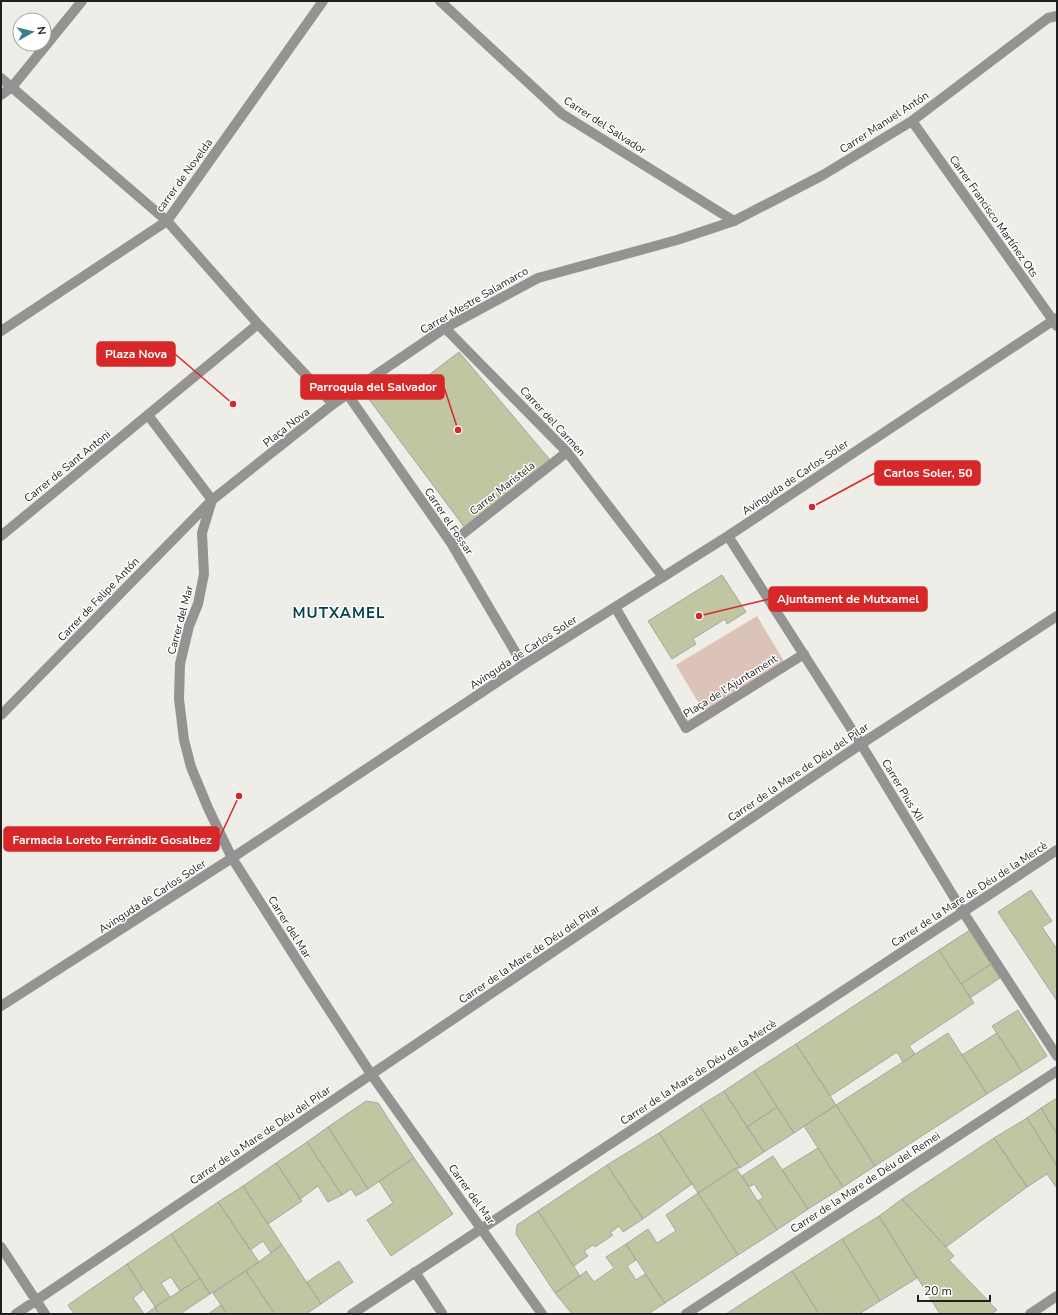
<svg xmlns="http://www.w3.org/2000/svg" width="1058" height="1315" font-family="'Nunito Sans',sans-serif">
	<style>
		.green { fill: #dbc3b7 }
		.building { fill: #c0c6a2; stroke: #a6a7a1 }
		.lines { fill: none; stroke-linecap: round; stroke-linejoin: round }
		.service { stroke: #959391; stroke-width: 10 }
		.pedestrian { stroke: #959391; stroke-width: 10 }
		.minor { stroke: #959391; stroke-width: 10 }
		.tertiary { stroke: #959391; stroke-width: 10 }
		.labels { text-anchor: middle; stroke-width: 3; stroke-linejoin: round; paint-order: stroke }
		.street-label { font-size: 11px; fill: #201f1d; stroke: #fff }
		.district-label { font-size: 15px; font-weight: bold; letter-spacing: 1px; fill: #004149; stroke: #fff }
		.leader { fill: none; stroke: #d62828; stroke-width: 1.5 }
		.callout-dot { fill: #d62828; stroke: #fff; stroke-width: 1.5 }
		.callout { fill: #d62828; stroke: #d62828; stroke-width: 1.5 }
		.callout-label { font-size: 12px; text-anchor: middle; font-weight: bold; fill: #fff }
	</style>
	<rect width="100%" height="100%" fill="#eeede7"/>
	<path class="green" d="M757,616l31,52 -81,49 -31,-52z"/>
	<path class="building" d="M459,352l92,109 -86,67 -97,-130 32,-24 12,14z
		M722,575l24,37 -19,12 -2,-5 -32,20 3,5 -24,15 -24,-38z
		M1031,890l21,31 -10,6 15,22v52l-59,-89z
		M970,930l21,34 -30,20 -22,-34z
		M939,950l35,53 -65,43 6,8 -12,8 -6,-10 -67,44 -34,-52z
		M991,964l9,14 -30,20 -9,-14z
		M1018,1010l29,46 -25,16 -30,-46z
		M948,1033l39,61 -112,72 -39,-61z
		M997,1033l25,39 -35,22 -25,-39z
		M796,1044l40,61 -42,28 -40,-62z
		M754,1071l23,36 -30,20 -23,-36z
		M724,1091l40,61 -24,16 -40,-62z
		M1057,1098v36l-16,-26z
		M366,1101l12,2 36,55 -46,31 -40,-62z
		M836,1105l39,61 -32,21 -39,-61z
		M700,1106l40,62h-4l-38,25 -39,-60z
		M777,1107l17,26 -30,19 -17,-25z
		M1041,1108l16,26v32l-30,-48z
		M1027,1118l30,48v20l-1,1 -9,-13 -20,13 -33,-49z
		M328,1127l40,62 -12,7 -5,-7 -9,6 -35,-53z
		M659,1133l33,51 -49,35 -36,-54z
		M994,1138l33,49 -81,60 -44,-48z
		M307,1142l35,53 -14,7 -10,-16 -18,13 -24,-36z
		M818,1148l25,39 -35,22 -26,-39z
		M773,1156l35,53 -31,21 -19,-29 5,-4 -9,-13 -5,3 -7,-11z
		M414,1158l39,56 -62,42 -24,-36 26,-17 -14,-22z
		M276,1163l26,38 -34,23 -25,-38z
		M607,1165l36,54 -20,13 -4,-6 -9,7 3,2 -18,12 -2,-2 -9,6 4,5 -14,10 -36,-55z
		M736,1168l41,62 -39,25 -40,-62z
		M243,1186l39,59 -11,8 -8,-12 -13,9 -32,-48z
		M698,1193l40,62 -73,48 -39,-59 22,-15 9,14 19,-12 -10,-16z
		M902,1199l52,57 -5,4 48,50 -6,4h-51l-61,-98z
		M218,1202l41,60 -49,32 -39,-60z
		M538,1211l42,65 -25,17 -39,-59 1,-9z
		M879,1216l38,62 -37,23 -38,-62z
		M171,1234l29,44 -20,13 -9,-14 -10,6 9,14 -15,10 -28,-43z
		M842,1239l38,62 -21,13h-40l-27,-43z
		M626,1244l10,16 -9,6 9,14 9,-6 20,29 -17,11h-76l-17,-21 25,-17 6,-5 8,11 20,-14 -8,-11z
		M282,1245l39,59 -15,10h-31l-29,-43z
		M339,1261l14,21 -32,22 -14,-22z
		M127,1264l16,26 -10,8 11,16h-70l-6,-9z
		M246,1271l29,43h-48l-14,-21z
		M792,1271l27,43h-93z
		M200,1278l10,16 -30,20h-21l-4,-7z
		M221,1305l6,9h-19z
		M155,1307l4,7h-13z"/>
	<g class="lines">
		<path class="service" d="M415,1272l27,41"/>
		<path class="pedestrian" d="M445,328l122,124 96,125
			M348,395l103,148 72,122
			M148,415l64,85
			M451,543l116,-91
			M686,728l118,-74"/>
		<path class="minor" d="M440,1l122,113 172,107
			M1,78l166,143 91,103 75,80
			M1,95l11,-8 70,-86
			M912,121l145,205
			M1,331l166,-110 156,-220
			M212,500l-10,33 2,41 -6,30 -9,22 -9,38 -1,35 5,41 7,27 17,41 24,50 79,124 60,92 171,240
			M1,536l257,-212
			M728,536l133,208 102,168 94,144
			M615,607l71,121
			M1,1006l231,-148 291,-193 205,-129 329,-218
			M1,1247l44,67
			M16,1314l845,-570 196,-128
			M352,1314l705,-464
			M686,1314l371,-243
			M1030,1314l27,-18"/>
		<path class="tertiary" d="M1,715l211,-215 121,-96 112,-76 93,-50 139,-38 57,-19 89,-46 89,-54 136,-103 9,-2"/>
	</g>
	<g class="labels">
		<g class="street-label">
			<text transform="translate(884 122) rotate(-33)" y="4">Carrer Manuel Antón</text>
			<text transform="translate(605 125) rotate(33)" y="4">Carrer del Salvador</text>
			<text transform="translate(184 175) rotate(-54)" y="4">carrer de Novelda</text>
			<text transform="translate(994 216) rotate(55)" y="4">Carrer Francisco Martínez Ots</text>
			<text transform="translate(474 300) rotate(-30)" y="4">Carrer Mestre Salamarco</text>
			<text transform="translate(553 421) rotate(47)" y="4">Carrer del Carmen</text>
			<text transform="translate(286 427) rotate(-38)" y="4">Plaça Nova</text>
			<text transform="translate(67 466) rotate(-39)" y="4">Carrer de Sant Antoni</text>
			<text transform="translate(795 477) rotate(-34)" y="4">Avinguda de Carlos Soler</text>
			<text transform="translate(502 488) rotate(-38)" y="4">Carrer Maristela</text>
			<text transform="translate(449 521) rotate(56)" y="4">Carrer el Fossar</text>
			<text transform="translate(98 599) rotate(-46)" y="4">Carrer de Felipe Antón</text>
			<text transform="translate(180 620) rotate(-75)" y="4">Carrer del Mar</text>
			<text transform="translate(523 652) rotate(-33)" y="4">Avinguda de Carlos Soler</text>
			<text transform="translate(730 686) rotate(-32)" y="4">Plaça de l'Ajuntament</text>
			<text transform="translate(798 772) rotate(-34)" y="4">Carrer de la Mare de Déu del Pilar</text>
			<text transform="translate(903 790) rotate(59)" y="4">Carrer Pius XII</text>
			<text transform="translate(969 894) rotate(-33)" y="4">Carrer de la Mare de Déu de la Mercè</text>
			<text transform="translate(152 896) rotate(-33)" y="4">Avinguda de Carlos Soler</text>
			<text transform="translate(290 927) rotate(58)" y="4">Carrer del Mar</text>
			<text transform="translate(529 954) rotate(-34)" y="4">Carrer de la Mare de Déu del Pilar</text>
			<text transform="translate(698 1072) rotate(-33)" y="4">Carrer de la Mare de Déu de la Mercè</text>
			<text transform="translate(260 1135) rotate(-34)" y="4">Carrer de la Mare de Déu del Pilar</text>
			<text transform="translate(865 1182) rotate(-33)" y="4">Carrer de la Mare de Déu del Remei</text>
			<text transform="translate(472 1194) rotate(54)" y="4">Carrer del Mar</text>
		</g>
		<g class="district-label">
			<text x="339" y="618">MUTXAMEL</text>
		</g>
	</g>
	<path class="leader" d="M233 404L175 354M458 430L444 387M812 507L875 473M699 616L769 599M239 796L219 839"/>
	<g class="callout-dot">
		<circle cx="233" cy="404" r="4"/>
		<circle cx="458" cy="430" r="4"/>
		<circle cx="812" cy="507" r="4"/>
		<circle cx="699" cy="616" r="4"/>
		<circle cx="239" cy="796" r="4"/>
	</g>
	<g class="callout">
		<rect x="97" y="342" width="78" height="24" rx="4"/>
		<rect x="301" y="375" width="143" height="24" rx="4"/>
		<rect x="875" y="461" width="105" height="24" rx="4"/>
		<rect x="769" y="587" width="158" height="24" rx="4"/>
		<rect x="4" y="827" width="215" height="24" rx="4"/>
	</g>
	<g class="callout-label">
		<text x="136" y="358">Plaza Nova</text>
		<text x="373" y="391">Parroquia del Salvador</text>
		<text x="928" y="477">Carlos Soler, 50</text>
		<text x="848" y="603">Ajuntament de Mutxamel</text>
		<text x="112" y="844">Farmacia Loreto Ferrándiz Gosalbez</text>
	</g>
	<rect width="1058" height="1315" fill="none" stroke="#201f1d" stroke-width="4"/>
	<g transform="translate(32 32) rotate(82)"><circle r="19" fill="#ffffff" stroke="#a6a5a5"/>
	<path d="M0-3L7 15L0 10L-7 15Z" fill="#3b818c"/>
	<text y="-6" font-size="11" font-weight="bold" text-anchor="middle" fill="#201f1d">N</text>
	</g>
	<path d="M918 1295v6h72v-6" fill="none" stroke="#201f1d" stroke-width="2"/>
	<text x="924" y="1295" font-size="12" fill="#201f1d" stroke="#ffffff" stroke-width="3" paint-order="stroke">20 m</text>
</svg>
